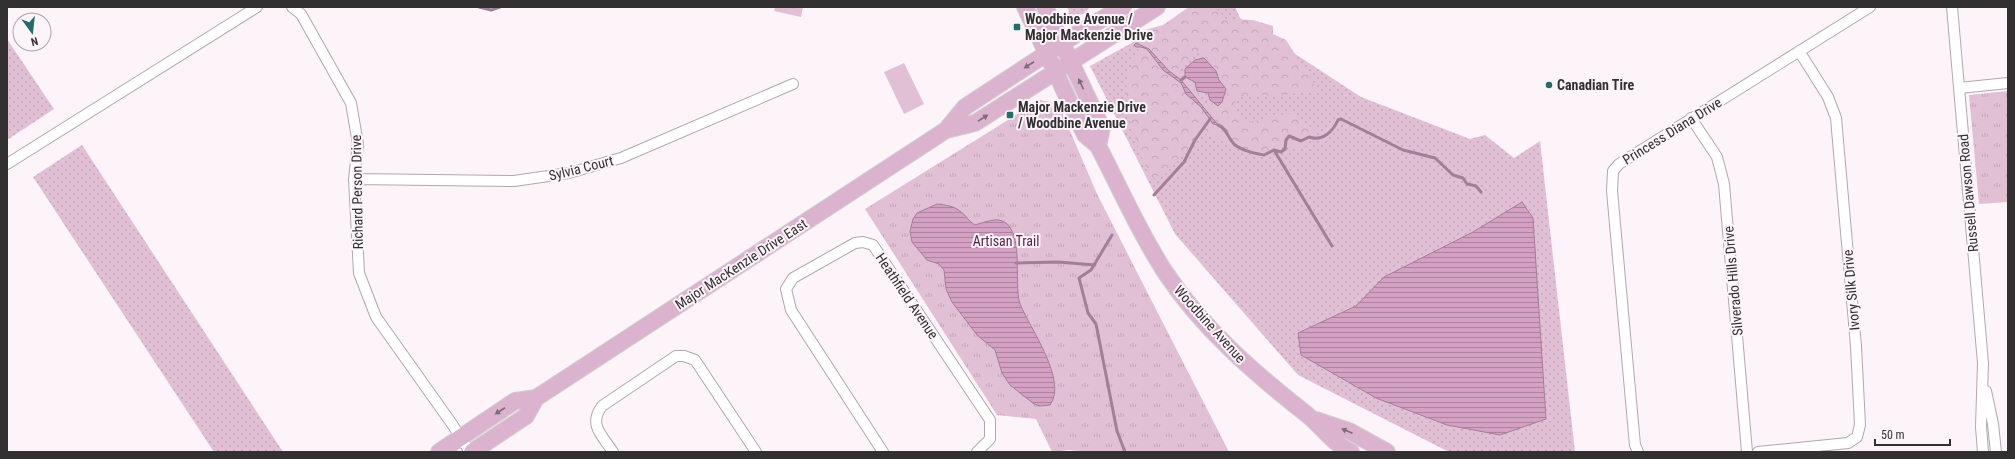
<svg xmlns="http://www.w3.org/2000/svg" width="2015" height="459" font-family="'Roboto Condensed',sans-serif">
	<style>
		.grass { fill: url(#grass-dots) }
		.forest { fill: url(#forest-crowns); fill-rule: evenodd }
		.park { fill: url(#park-tufts) }
		.pitch { fill: #e1c0d5 }
		.water { fill: url(#water-rules); stroke: #a37e97 }
		.lines { fill: none; stroke-linecap: round; stroke-linejoin: round }
		.stream { stroke: #a37e97; stroke-width: 3 }
		.minor-casing { stroke: #afa8ad; stroke-width: 12 }
		.primary-casing { stroke: #d2d1d2; stroke-width: 18 }
		.minor { stroke: #fff; stroke-width: 10 }
		.primary { stroke: #dcb3cf; stroke-width: 16 }
		.oneway { fill: #7e6b78 }
		.poi-dot { fill: #246e69; stroke: #fcf4f9; stroke-width: 1.5 }
		.labels { text-anchor: middle; stroke-width: 4; stroke-linejoin: round; paint-order: stroke }
		.poi-label { font-size: 14px; font-weight: bold; fill: #323031; stroke: #fcf4f9; text-anchor: start }
		.street-label { font-size: 14px; fill: #323031; stroke: #fcf4f9 }
		.park-label { font-size: 14px; fill: #591d4a; stroke: #fcf4f9 }
	</style>
	<defs>
		<pattern id="grass-dots" width="8" height="8" patternUnits="userSpaceOnUse"><rect width="8" height="8" fill="#e1c0d5"/><path d="M2 2h.1M6 6h.1" fill="none" stroke="#c2a5b7" stroke-width="1.8" stroke-linecap="round"/></pattern>
		<pattern id="forest-crowns" width="20" height="18" patternUnits="userSpaceOnUse"><rect width="20" height="18" fill="#e1c0d5"/><path d="M2 6a3 3 0 1 1 6 0M12 15a3 3 0 1 1 6 0" fill="none" stroke="#c2a5b7"/></pattern>
		<pattern id="park-tufts" width="24" height="20" patternUnits="userSpaceOnUse"><rect width="24" height="20" fill="#e1c0d5"/><path d="M3 7l-1-3M5 7V3M7 7l1-3M15 17l-1-3M17 17v-4M19 17l1-3" fill="none" stroke="#c2a5b7"/></pattern>
		<pattern id="water-rules" width="6" height="5" patternUnits="userSpaceOnUse"><rect width="6" height="5" fill="#d4a0c3"/><path d="M0 2.5h6" fill="none" stroke="#ad839f"/></pattern>
	</defs>
	<rect width="100%" height="100%" fill="#fcf4f9"/>
	<path class="grass" d="M1067,7h23l-6,7 -17,3 2,-6z
		M1197,7h38l5,11 121,79 109,42 15,-4 29,23 26,-17 35,311h-126l-151,-77 -123,-141 -85,-168z
		M7,39l47,70 -47,31z
		M82,145l201,307h-69l-181,-275z"/>
	<path class="forest" d="M1189,7h26l11,12 27,1 20,6v8l13,6 32,50 -42,6 -24,-1 -17,3 1,13 8,12 48,-10 24,18 -10,15 -44,9 -59,-22 -38,41 -15,5 -16,-43 -10,-38 5,-25 16,-43 18,-5zM1198,53c4,2 9,4 11,7 9,10 17,29 14,41l-6,3 -12,-1 -25,-30 5,-12z"/>
	<path class="park" d="M2008,91v111l-29,2 -10,-109z
		M1040,100l11,2 10,8 36,84 132,258h-138l-22,-2 -17,2 -16,-33 -39,-4 -132,-206z"/>
	<path class="pitch" d="M775,7h28l-2,10 -27,-6z
		M904,63l20,41 -20,10 -20,-42z"/>
	<path class="water" d="M1136,43l13,6 20,22 12,9 37,45 -5,-1 -12,-17 -15,-13 -5,-11 -18,-13 -16,-21 -6,-2h-5l-2,-2z
		M1204,58l12,13 3,9 7,9 -4,13 -4,4 -8,-6 -2,-7 -11,-2 -2,-9 -10,-5v-8l10,-9z
		M1522,202l11,16 13,201 -46,16 -53,-10 -71,-27 -75,-43 -3,-22 58,-27 28,-29 89,-45z
		M937,204c8,1 18,2 24,8 6,4 6,8 14,13 7,-2 17,-6 24,-5 27,5 14,63 21,84 10,24 48,77 30,101l-10,1 -6,-2 -24,-19 -8,-12 -7,-23 -18,-15 -25,-33 -6,-13 -2,-19 -5,-6 -12,-4 -15,-18 -2,-11 3,-12 4,-6z"/>
	<g class="lines">
		<path class="stream" d="M479,7l12,3 9,-3
			M1181,80l4,-3
			M1218,125c9,3 9,12 16,19 8,7 20,9 30,11l10,-5
			M1274,150l7,2 4,-3 1,-9 3,-4 12,5 8,-4c14,5 24,-6 29,-17l3,-1 62,31 32,8 18,17 10,3 4,6 9,2 5,6
			M1274,150l58,96
			M1154,195l30,-33 11,-22 15,-21
			M1112,235l-21,35 -12,8 9,35 8,11 21,107 8,21
			M1016,263l42,-1 37,3"/>
		<defs>
			<path id="minor" d="M292,7l9,7 50,89 7,41 -4,35 5,94 17,44 76,107 18,28
				M1952,7l31,356 -2,64 2,25
				M1959,88l49,-5
				M1691,118l26,39 7,27 23,268
				M7,164l250,-157
				M354,179l160,2 55,-8 52,-15 172,-74
				M1986,391l7,33 3,28
				M613,452c-11,-17 -25,-27 -11,-46l74,-50h8l11,4 61,92
				M883,452l-92,-142 -5,-21 7,-11 62,-35 8,-1 10,3 117,175v19l-13,13
				M1638,452l-3,-7 -23,-254 1,-20 6,-7 251,-157
				M1758,452l90,-9 9,-6 3,-12 -4,-79 -20,-228 -8,-21 -29,-46"/>
			<path id="primary" d="M1025,7l60,128 13,11c22,42 41,86 67,126 37,56 88,100 140,141 17,13 27,30 46,39
				M1045,7l57,121 -4,18
				M946,130l19,-23 113,-74 45,-26
				M1316,420l33,11 38,21
				M439,452l76,-51 21,-3 410,-268 29,-7 182,-116
				M472,452l54,-36 10,-18"/>
		</defs>
		<use href="#minor" class="minor-casing"/>
		<use href="#primary" class="primary-casing"/>
		<use href="#minor" class="minor"/>
		<use href="#primary" class="primary"/>
	</g>
	<defs><path id="oneway-solid" d="M-6-.8H1V-3.2L6.5 0L1 3.2V.8H-6Z"/></defs>
	<g class="oneway">
		<use href="#oneway-solid" transform="translate(1029 65) rotate(147)"/>
		<use href="#oneway-solid" transform="translate(1081 84) rotate(-115)"/>
		<use href="#oneway-solid" transform="translate(983 118) rotate(-32)"/>
		<use href="#oneway-solid" transform="translate(500 411) rotate(147)"/>
		<use href="#oneway-solid" transform="translate(1347 431) rotate(-157)"/>
	</g>
	<g class="poi-dot">
		<rect x="1013" y="23" width="8" height="8" rx="2"/>
		<circle cx="1549" cy="85" r="4"/>
		<rect x="1006" y="111" width="8" height="8" rx="2"/>
	</g>
	<g class="labels">
		<g class="poi-label">
			<text x="1025" y="24">Woodbine Avenue /<tspan x="1025" dy="16">Major Mackenzie Drive</tspan></text>
			<text x="1557" y="90">Canadian Tire</text>
			<text x="1018" y="112">Major Mackenzie Drive<tspan x="1018" dy="16">/ Woodbine Avenue</tspan></text>
		</g>
		<g class="street-label">
			<text transform="translate(1672 131) rotate(-32)" y="5">Princess Diana Drive</text>
			<text transform="translate(581 168) rotate(-14)" y="5">Sylvia Court</text>
			<text transform="translate(357 192) rotate(-91)" y="5">Richard Person Drive</text>
			<text transform="translate(1968 193) rotate(-95)" y="5">Russell Dawson Road</text>
			<text transform="translate(741 264) rotate(-33)" y="5">Major MacKenzie Drive East</text>
			<text transform="translate(1733 281) rotate(-95)" y="5">Silverado Hills Drive</text>
			<text transform="translate(1851 290) rotate(-95)" y="5">Ivory Silk Drive</text>
			<text transform="translate(907 296) rotate(56)" y="5">Heathfield Avenue</text>
			<text transform="translate(1210 324) rotate(48)" y="5">Woodbine Avenue</text>
		</g>
		<g class="park-label">
			<text x="1006" y="246">Artisan Trail</text>
		</g>
	</g>
	<rect width="2015" height="459" fill="none" stroke="#323031" stroke-width="16"/>
	<g transform="translate(32 32) rotate(165)"><circle r="19" fill="#fcf4f9" stroke="#aba6a9"/>
	<path d="M0-3L7 15L0 10L-7 15Z" fill="#246e69"/>
	<text y="-6" font-size="11" font-weight="bold" text-anchor="middle" fill="#323031">N</text>
	</g>
	<path d="M1875 439v6h75v-6" fill="none" stroke="#323031" stroke-width="2"/>
	<text x="1881" y="439" font-size="12" fill="#323031" stroke="#fcf4f9" stroke-width="3" paint-order="stroke">50 m</text>
</svg>
